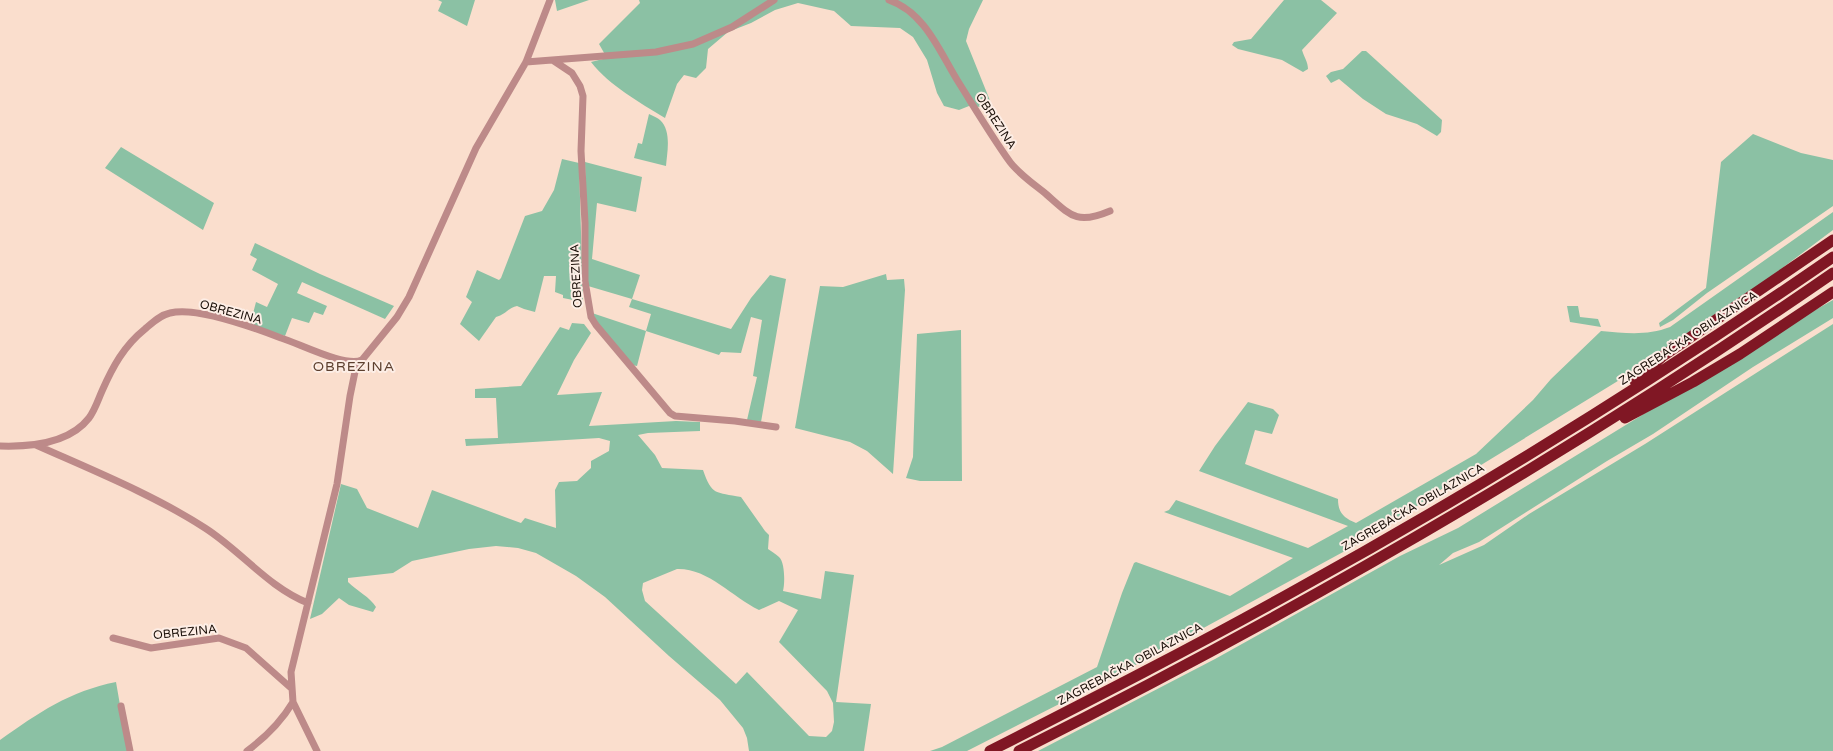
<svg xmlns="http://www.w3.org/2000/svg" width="1833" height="751" font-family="'Varela Round',sans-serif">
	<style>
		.green { fill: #8bc1a4; fill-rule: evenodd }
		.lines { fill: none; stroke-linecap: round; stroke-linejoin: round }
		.minor { stroke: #bd8a89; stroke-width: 7 }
		.highway { stroke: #801724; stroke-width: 11 }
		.labels { text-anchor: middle; stroke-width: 4; stroke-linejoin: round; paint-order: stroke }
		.street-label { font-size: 12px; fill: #1a0f08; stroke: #fdeee6 }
		.quarter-label { font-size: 14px; letter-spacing: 1px; fill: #5c3f2e; stroke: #fdeee6 }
	</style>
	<rect width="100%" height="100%" fill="#fadecd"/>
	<path class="green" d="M438,0h37l-8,26 -29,-15 4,-9z
		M555,0h34l-32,11z
		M639,0h344l-14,29 -3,12 27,67 -24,-2 -10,4 -15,-4 -7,-13 -10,-33 -14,-23 -13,-9 -49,-2 -17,-15 -36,-8 -23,7 -24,13 -23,9 -20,17 -2,19 -10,10 -12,-3 -7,9 -12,34c-26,-16 -55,-32 -74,-56l16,-4 -8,-14 41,-41z
		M1284,0h37l16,13 -35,37c2,7 6,12 6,19l-5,3 -21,-12 -44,-11 -6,-4 2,-3 17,-3z
		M1362,51h4l76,69 -1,12 -4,4 -20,-12 -31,-10 -23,-15 -24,-20 -8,4 -5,-7 5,-4 12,-3z
		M649,114c4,2 9,4 11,6 12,11 7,33 6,46l-32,-8 4,-15 4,1z
		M1753,134l48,19 32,7v46l-126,87 -34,27 -13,7 -1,-4 47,-35 15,-126z
		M121,147l93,56 -11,27 -98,-62z
		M562,159l17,4 4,139 -20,-4v-3l-8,-3 1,-16h-12l-9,36 -11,-3 -7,-3c-9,2 -12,9 -21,11l-17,24 -19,-17 12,-22 -6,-5 11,-27 22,10 2,-2 24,-62 17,-5 12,-21z
		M585,162l57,15 -6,35 -39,-9 -5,56 48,16 -8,24 99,30 20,-31 19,-23 16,4 -25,143 -14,-2 10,-43 -4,-1 9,-56 -11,-3 -10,36 -20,-1 -2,3 -73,-24 -9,35 -5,-1 -34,-41 -6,-11 54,18 5,-17 -22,-7 3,-8 -44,-13z
		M1833,212v18l-64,48 -143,98 -189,116 -59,41 -250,136 -161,82h-37l12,-4 155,-80 25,-74 12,-30 2,-1 94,34 63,-38 -129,-46 5,-2 7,-10 132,48 40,-22 -149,-55 16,-25 33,-44 25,7 6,6 -7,19 -17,-4 -10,34 93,35c0,14 6,19 18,24l120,-69 57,-54 18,-21 50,-48c24,2 46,5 69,-4z
		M255,243l65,31 74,32 -9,13 -83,-37 -5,11 30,13 -4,9 -9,-3 -5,11 -17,-5 -7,18 -35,-11 6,-23 11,5 11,-23 -26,-14 5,-11 -7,-4z
		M886,274l1,6 17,-1 1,11 -12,184 -26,-23 -17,-9 -55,-14 25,-142 23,1z
		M1833,300v18l-80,49 -100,67 -46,27 -128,81 -26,11 -14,12 45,-20 45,-31 116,-70 188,-120v427h-795l177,-92 185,-103 58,-28 332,-204z
		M1567,306h11l2,11 18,2 3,8 -31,-5z
		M572,323l12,1 7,9 -17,27 -17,35 45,-3 -13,34 87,-5 24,1v9l-52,2 -10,2 17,20 7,13 41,2c9,26 13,22 38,27l24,34 4,4 -1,14c4,3 8,5 11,8 6,5 6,27 4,34l38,8 4,-28 29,4 -18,127 35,2 -7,47h-115l-2,-13 -4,-10 -23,-28 -51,-44 -64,-59 -29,-21 -40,-23 -18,-5 -22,-2 -27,3 -57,12 -19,12 -45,5v4c9,9 22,15 28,25l-3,5 -24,-7 -10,-7 -17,16 -12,5 31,-135 16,5 10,19 51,20 14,-38 89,33 4,-5 31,10 -1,-38 4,-8 18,-1 14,-13v-7l18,-10 1,-10 -11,-3 -133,8 -1,-7 33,-1 -2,-40h-21v-9l46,-3 39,-59 9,3zM677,569c31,-1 55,28 82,41l20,-9 19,9 -19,32 48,49 6,12 1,19 -2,9 -6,6 -17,-1 -62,-64 -11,12 -91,-83 -3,-11 1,-7z
		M961,330l1,151h-42l-14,-3 7,-21 4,-123z
		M116,682l12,69h-128v-11c38,-27 70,-49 116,-58z"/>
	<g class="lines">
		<path class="minor" d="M889,0c37,13 51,53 70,83 17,27 33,54 51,79 9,12 25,23 36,32 25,22 31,31 64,17
			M554,61l18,12 8,13 3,10 -2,55 4,72v58l6,36 5,8 74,88 5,3 60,5 41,6
			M526,62l130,-10 23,-5 14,-3 39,-17 42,-27
			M36,445c56,25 118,50 169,83 36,23 63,59 103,75
			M0,446c30,1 69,-2 89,-28 6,-8 9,-18 13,-27 11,-25 22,-45 43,-62 7,-6 15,-14 25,-16 27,-7 85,15 111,25 17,5 65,30 81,22l35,-43 12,-20 67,-149 50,-86 24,-62
			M113,638l38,10 68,-10 27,10 45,40
			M121,706l9,45
			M247,751c19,-14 34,-29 46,-49
			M317,751l-24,-49 -2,-30 46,-188 13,-88 7,-34"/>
		<path class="highway" d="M1635,381l28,-25 170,-116
			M1625,418l68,-36 47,-28 93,-62
			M990,751c102,-52 204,-104 304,-160 185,-102 365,-214 539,-334
			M1019,751c281,-141 555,-299 814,-478"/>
	</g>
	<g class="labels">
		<g class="street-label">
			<text transform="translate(996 121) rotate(57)" y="4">OBREZINA</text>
			<text transform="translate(576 276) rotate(-93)" y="4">OBREZINA</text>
			<text transform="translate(231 312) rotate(15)" y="4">OBREZINA</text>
			<text transform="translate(1688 338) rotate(-33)" y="4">ZAGREBAČKA OBILAZNICA</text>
			<text transform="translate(1413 507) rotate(-30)" y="4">ZAGREBAČKA OBILAZNICA</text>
			<text transform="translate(185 632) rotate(-6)" y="4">OBREZINA</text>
			<text transform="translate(1130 664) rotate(-28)" y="4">ZAGREBAČKA OBILAZNICA</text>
		</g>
		<g class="quarter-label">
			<text x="354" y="371">OBREZINA</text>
		</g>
	</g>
</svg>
